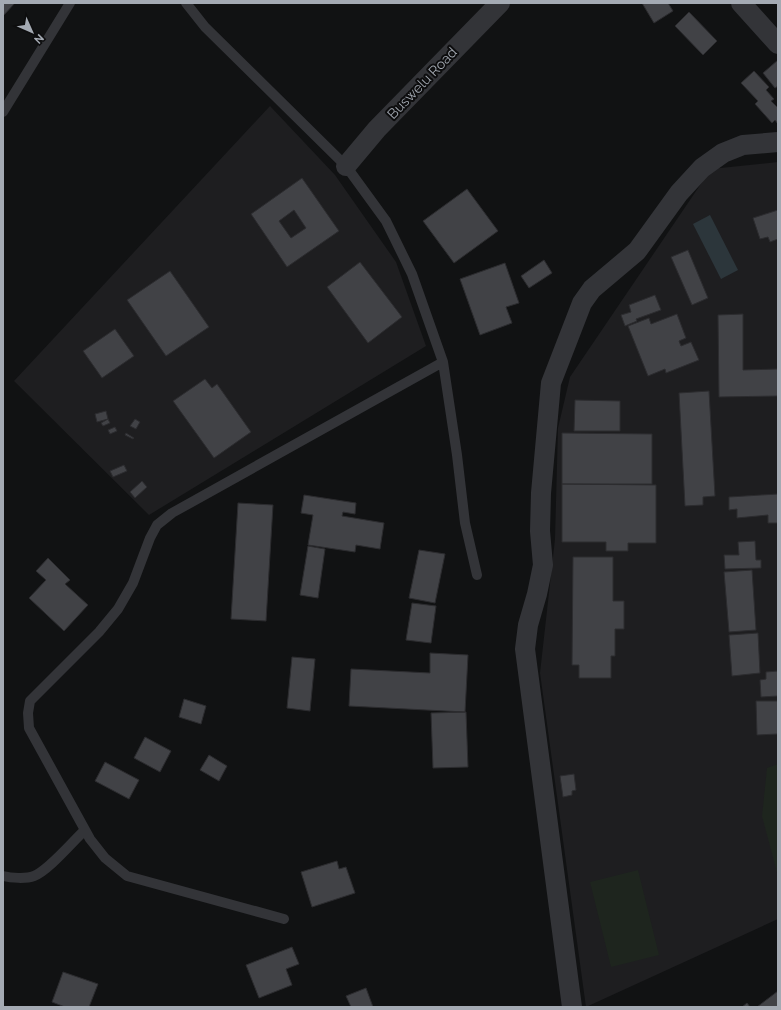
<svg xmlns="http://www.w3.org/2000/svg" width="781" height="1010" font-family="Raleway,sans-serif">
	<style>
		.built { fill: #1e1e20 }
		.green { fill: #1e251e }
		.water { fill: #2c363b }
		.building { fill: #414246; stroke: #2c2c2f; fill-rule: evenodd }
		.lines { fill: none; stroke-linecap: round; stroke-linejoin: round }
		.lane { stroke: #333438; stroke-width: 10 }
		.street { stroke: #333438; stroke-width: 20 }
		.labels { text-anchor: middle; stroke-width: 4; stroke-linejoin: round; paint-order: stroke }
		.street-label { font-size: 14px; fill: #a4aab3; stroke: #0d0d0e }
	</style>
	<rect width="100%" height="100%" fill="#111213"/>
	<path class="built" d="M270,106l65,69 61,87 30,84 -277,169 -135,-134z
		M778,162v757l-192,88 -46,-334 15,-134 3,-111 12,-51 141,-208z"/>
	<path class="green" d="M778,764v112l-16,-60 5,-48z
		M638,870l21,85 -48,12 -21,-85z"/>
	<path class="water" d="M710,215l28,55 -17,9 -28,-55z"/>
	<path class="building" d="M3,3h12l-12,13z
		M642,3h26l5,8 -19,12z
		M689,12l28,29 -14,14 -28,-29z
		M778,60v26l-3,2 -12,-15z
		M754,71l15,16 -3,3 8,9 -3,2 7,7v16l-3,-4 -3,3 -17,-19 3,-3 -17,-18z
		M302,178l37,53 -52,36 -36,-53zM294,210l12,18 -15,10 -12,-17z
		M467,189l31,42 -44,32 -31,-42z
		M778,210v29l-8,3 -2,-5 -8,2 -7,-21z
		M688,250l20,48 -16,7 -21,-48z
		M544,260l8,13 -23,15 -8,-12z
		M360,262l42,55 -34,26 -41,-56z
		M505,263l14,40 -13,4 6,16 -32,12 -20,-56z
		M170,271l39,56 -43,29 -39,-56z
		M655,295l6,15 -25,9 1,2 -12,5 -4,-11 10,-3 -2,-7z
		M677,314l9,24 -7,3 2,5 10,-4 8,18 -33,13 -1,-4 -17,7 -20,-50 21,-8 2,6z
		M743,314v56l35,-1v27l-59,1 -1,-82z
		M115,329l19,27 -32,22 -19,-27z
		M205,379l7,9 5,-4 34,48 -37,26 -41,-57z
		M709,391l6,105 -12,1v8l-18,1 -6,-113z
		M575,400l45,1v30h-46z
		M106,411l2,8 -11,3 -2,-8z
		M108,419l2,4 -7,3 -2,-3z
		M135,419l5,3 -4,7 -6,-3z
		M115,427l2,4 -7,3 -2,-4z
		M126,433l8,5 -1,1 -8,-4z
		M562,433l90,1v50h-90z
		M124,465l3,6 -14,6 -3,-6z
		M142,481l5,6 -12,11 -5,-6z
		M562,484l94,1v58h-28v8h-22v-9h-44z
		M778,494v29h-10v-8l-31,3v-9l-8,1v-13z
		M304,495l52,8 -1,11 -12,-2 -1,4 42,7 -4,26 -24,-4 -1,7 -47,-7 5,-30 -12,-2z
		M238,503l35,2 -7,116 -35,-2z
		M755,541l1,19h5v8l-36,1 -1,-14h15l-1,-13z
		M308,546l17,3 -7,49 -18,-3z
		M419,550l26,4 -10,49 -26,-5z
		M573,557h40v44h11v28h-9v27h-4v22h-32v-13h-7z
		M48,558l22,22 -5,4 23,21 -24,26 -35,-33 17,-18 -10,-9z
		M752,570l4,60 -27,2 -5,-60z
		M412,603l24,3 -5,37 -25,-3z
		M758,633l2,40 -28,3 -3,-41z
		M430,653l38,2 -3,57 -116,-6 2,-37 79,4z
		M292,657l23,2 -5,52 -23,-3z
		M778,671v25l-17,1 -1,-17 6,-1v-7z
		M184,699l22,7 -5,18 -22,-7z
		M756,701h22v33l-21,1z
		M466,712l2,55 -35,1 -2,-55z
		M145,737l26,14 -11,21 -26,-14z
		M209,755l18,11 -8,15 -19,-11z
		M105,762l34,18 -10,19 -34,-18z
		M574,774l2,16 -4,1v4l-9,2 -3,-21z
		M337,861l2,8 7,-2 9,26 -43,14 -11,-35z
		M292,947l7,17 -13,5 6,16 -33,13 -13,-33z
		M63,972l35,12 -9,23h-24l-13,-5z
		M366,988l7,19h-22l-5,-11z
		M778,991v16h-21z
		M747,1003l3,4h-8z"/>
	<g class="lines">
		<path class="lane" d="M186,3l19,24 141,139 40,55 26,53 31,88 14,93 8,68 12,52
			M3,112l67,-109
			M3,876c8,2 23,3 31,0 15,-6 38,-34 51,-46
			M284,919l-157,-43 -22,-18 -15,-19 -61,-111 -1,-15 2,-12 69,-69 19,-23 15,-26 17,-45 7,-13 15,-12 271,-151"/>
		<path class="street" d="M741,3l37,41
			M346,166l31,-37 123,-126
			M572,1007l-47,-358 3,-24 9,-31 6,-29 -3,-34 1,-38 10,-110 31,-80 10,-14 45,-38 42,-58 23,-25 21,-15 20,-8 35,-3"/>
	</g>
	<g class="labels">
		<g class="street-label">
			<text transform="translate(422 83) rotate(-46)" y="5">Buswelu Road</text>
		</g>
	</g>
	<rect width="781" height="1010" fill="none" stroke="#a4aab3" stroke-width="8"/>
	<g transform="translate(32 32) rotate(135)" stroke="#0d0d0e" stroke-width="3" paint-order="stroke">
	<path d="M0-3L7 15L0 10L-7 15Z" fill="#a4aab3"/>
	<text y="-6" font-size="11" font-weight="bold" text-anchor="middle" fill="#a4aab3">N</text>
	</g>
</svg>
